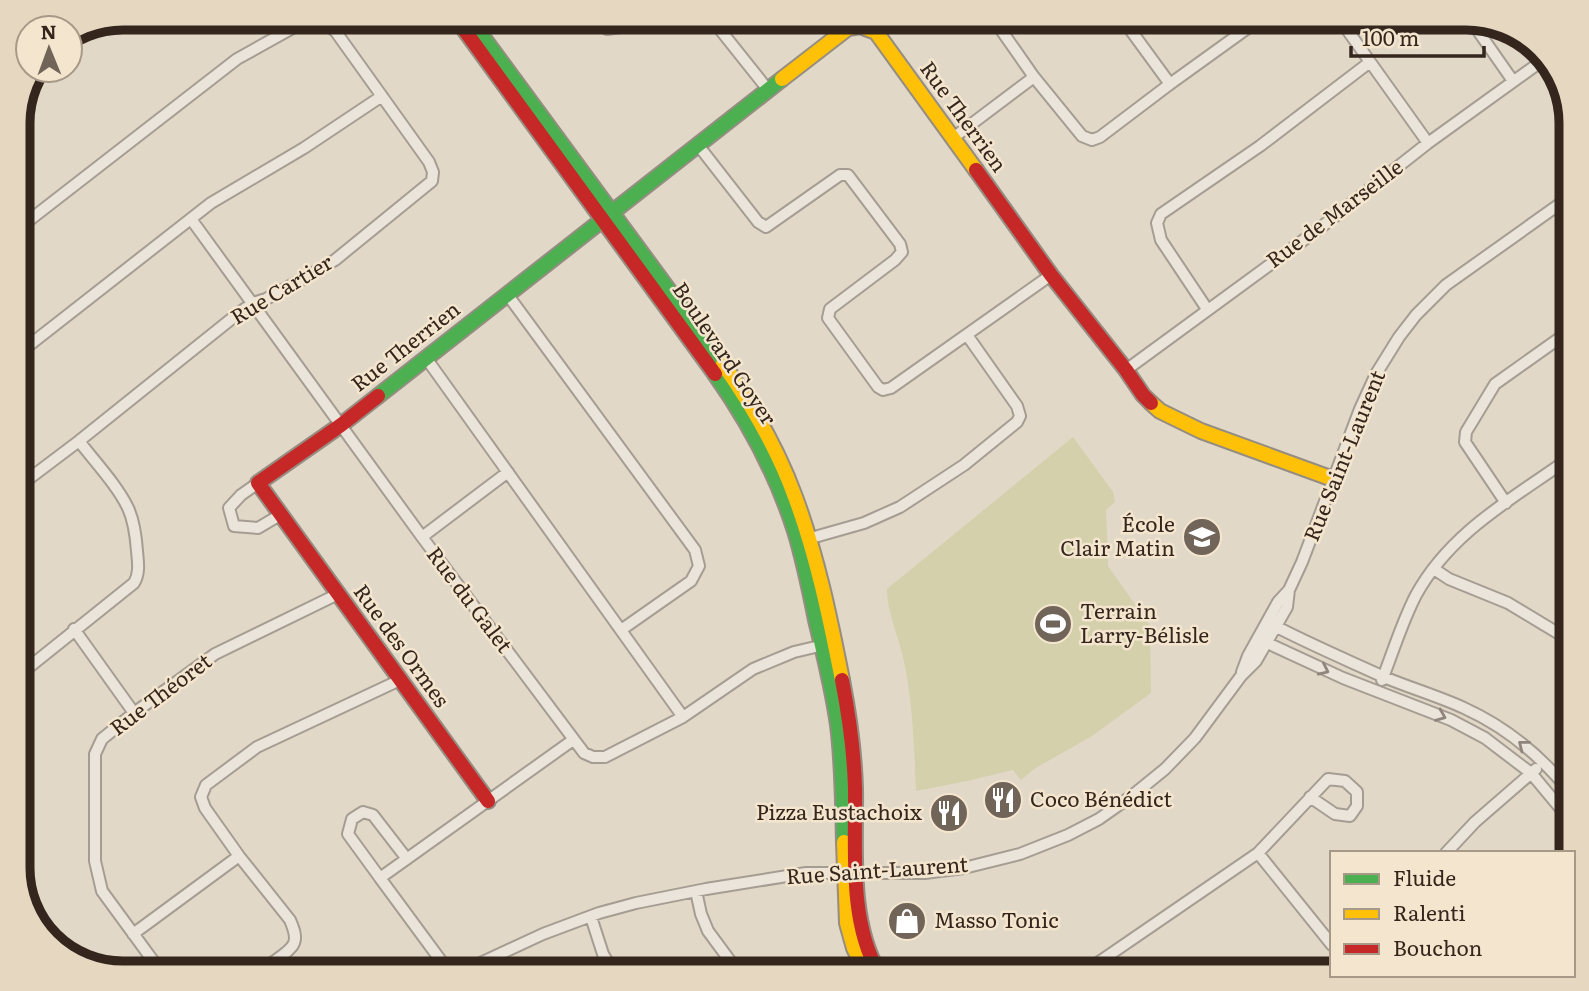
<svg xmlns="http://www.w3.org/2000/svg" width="1589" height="991" font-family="Literata,serif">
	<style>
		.green { fill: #d3d0ab }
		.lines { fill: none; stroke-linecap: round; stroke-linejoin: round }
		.street-casing { stroke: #a69d92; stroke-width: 14 }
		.fast-casing { stroke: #968d82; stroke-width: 18 }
		.slow-casing { stroke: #968d82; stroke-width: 18 }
		.jam-casing { stroke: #968d82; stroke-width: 18 }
		.street { stroke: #eae4db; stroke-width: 10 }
		.fast { stroke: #4caf50; stroke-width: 14 }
		.slow { stroke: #ffc107; stroke-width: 14 }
		.jam { stroke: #c62828; stroke-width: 14 }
		.oneway { stroke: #8f857c }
		.labels { text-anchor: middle; stroke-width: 5; stroke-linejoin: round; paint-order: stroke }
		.street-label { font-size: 21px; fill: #34261c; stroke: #f4e6ce }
		.poi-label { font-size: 21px; fill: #34261c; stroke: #f4e6ce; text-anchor: start }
		.rim { fill: none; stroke: #34261c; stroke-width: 9 }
	</style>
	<rect width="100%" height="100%" fill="#e2d8c8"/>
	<path class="green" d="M1073,437l40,55 2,10 -9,8 2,56 42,60 1,67 -59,43 -58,33 -13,11 -8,-10 -46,11 -51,10c-2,-44 -3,-91 -13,-134 -5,-22 -16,-45 -16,-68z"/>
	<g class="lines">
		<defs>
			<path id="street" d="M596,17l11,12 14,-2 13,-10
				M710,17l59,74
				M992,17l42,60 48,59 10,4 8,-3 70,-53 93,-67
				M1121,17l49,67
				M1338,17l90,126
				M1469,18l44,63
				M953,138l81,-61
				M698,145l60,77 8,5 74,-52h8l52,69 2,8 -7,8 -65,49 -2,9 50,69 5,3 8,-2 160,-113
				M191,219l231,318 162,216 9,4h12l78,-40 70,-48 41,-17 34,-8
				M18,229l219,-170 63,-35 22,-4 14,12 93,130 4,10 -1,9 -97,79 -25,15 -44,24 -13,4 -13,9 -161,129 -61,46
				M507,294l188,256 4,16 -8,15 -70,49
				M1207,309l-46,-69 -4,-17 4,-9 99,-68 110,-84
				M18,354l193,-151 93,-55 78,-52
				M426,358l257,359
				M1126,370l194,-142 108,-85 118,-85
				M258,483l-17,12 -12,13 5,18 24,2 22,-13
				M1506,503l-41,-61 1,-10 29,-48 76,-54
				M422,537l86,-65
				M804,540l60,-17 36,-16 64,-42 53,-43 3,-6 -3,-10 -50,-71
				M1434,569l15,10 59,24 63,38
				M1273,625c36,19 74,35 111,52 26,11 54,19 80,31 42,19 78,49 107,85
				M74,629l60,84
				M1261,640l82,38 108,42 34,18 46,35 40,48
				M1242,672l6,-16 30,-54 11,-12 13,-28 58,-153 16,-35 23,-37 17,-22 30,-30 125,-89
				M18,676l116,-93c6,-10 4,-21 3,-32 -1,-14 -3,-30 -9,-43 -11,-23 -33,-46 -49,-67
				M1382,680c11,-28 20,-58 34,-85 35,-64 98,-97 155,-138
				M1258,853l74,92
				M1446,853l29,-31 61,-53
				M380,878l-32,-44 4,-15 11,-7 10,3 34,44
				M696,891l5,23 7,17 31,42
				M591,917l12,37 11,19
				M133,934l106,-78
				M162,973l-60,-82 -7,-30v-107l7,-15 32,-26 81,-59 123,-60
				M257,973c8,-6 34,-21 37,-30 3,-7 -1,-16 -4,-23l-51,-64 -34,-48 -4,-11 5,-12 51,-38 143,-67
				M450,973l-70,-95 193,-138
				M459,973l84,-39 56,-21 37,-10 70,-14 100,-16h119l39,-5 56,-14 48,-19 31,-16 34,-24 32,-26 30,-31 46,-62 15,-15 31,-54 2,-17
				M1083,973l175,-120 70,-74 17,2 12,11v14l-7,10 -15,-2 -25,-17"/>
			<path id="fast" d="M468,17l255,347
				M715,374c34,48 62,101 80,157 9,29 15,59 21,89 8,34 17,69 22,105 5,39 5,78 6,117
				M378,396l404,-317"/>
			<path id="slow" d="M70,39h1
				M782,79l66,-51 12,-2 16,6 100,138
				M723,364c29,41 55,86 72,133 22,59 35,122 47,183
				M1151,403l9,8 41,20 132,48
				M844,842l3,81 7,25 12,25"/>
			<path id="jam" d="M455,17l260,357
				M976,170l75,105 75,95 17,25 8,8
				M378,396l-37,29 -83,58 230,318
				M842,680c7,36 12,71 13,108 1,59 -7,133 24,185"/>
		</defs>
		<use href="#street" class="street-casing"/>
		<use href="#fast" class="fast-casing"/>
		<use href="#slow" class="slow-casing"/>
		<use href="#jam" class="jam-casing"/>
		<use href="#street" class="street"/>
		<use href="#fast" class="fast"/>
		<use href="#slow" class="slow"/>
		<use href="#jam" class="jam"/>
	</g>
	<defs><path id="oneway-chevron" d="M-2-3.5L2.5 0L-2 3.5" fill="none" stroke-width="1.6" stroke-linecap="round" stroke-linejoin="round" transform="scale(1.75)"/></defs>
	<g class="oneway">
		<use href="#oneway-chevron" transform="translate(1324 670) rotate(25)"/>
		<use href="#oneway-chevron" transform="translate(1441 716) rotate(22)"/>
		<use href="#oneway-chevron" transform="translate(1523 745) rotate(-142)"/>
	</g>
	<defs>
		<symbol id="school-disc" viewBox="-11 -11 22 22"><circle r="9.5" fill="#716458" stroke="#f4e6ce"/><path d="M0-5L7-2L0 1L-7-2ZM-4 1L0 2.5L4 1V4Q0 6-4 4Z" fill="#fff"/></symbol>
		<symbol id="stadium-disc" viewBox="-11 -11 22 22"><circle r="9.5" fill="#716458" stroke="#f4e6ce"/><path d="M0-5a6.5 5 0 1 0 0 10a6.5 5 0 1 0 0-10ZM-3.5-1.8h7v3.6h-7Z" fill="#fff"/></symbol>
		<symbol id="restaurant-disc" viewBox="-11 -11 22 22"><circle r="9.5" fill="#716458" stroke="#f4e6ce"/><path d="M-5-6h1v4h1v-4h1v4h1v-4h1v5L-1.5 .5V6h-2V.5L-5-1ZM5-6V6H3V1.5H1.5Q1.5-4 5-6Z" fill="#fff"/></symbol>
		<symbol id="shop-disc" viewBox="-11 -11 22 22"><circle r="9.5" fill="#716458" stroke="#f4e6ce"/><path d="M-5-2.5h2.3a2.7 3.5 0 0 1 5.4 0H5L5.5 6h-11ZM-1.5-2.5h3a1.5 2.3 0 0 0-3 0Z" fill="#fff"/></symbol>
	</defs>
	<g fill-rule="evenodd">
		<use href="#school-disc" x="1180" y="515" width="44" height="44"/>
		<use href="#stadium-disc" x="1031" y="602" width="44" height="44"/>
		<use href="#restaurant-disc" x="981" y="778" width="44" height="44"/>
		<use href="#restaurant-disc" x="927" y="791" width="44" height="44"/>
		<use href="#shop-disc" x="885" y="899" width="44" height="44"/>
	</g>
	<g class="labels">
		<g class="street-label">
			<text transform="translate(963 117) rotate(54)" y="7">Rue Therrien</text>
			<text transform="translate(1335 214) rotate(-37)" y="7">Rue de Marseille</text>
			<text transform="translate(282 290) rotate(-31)" y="7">Rue Cartier</text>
			<text transform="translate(406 347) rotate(-38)" y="7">Rue Therrien</text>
			<text transform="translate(724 354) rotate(56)" y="7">Boulevard Goyer</text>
			<text transform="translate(1345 456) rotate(-68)" y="7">Rue Saint-Laurent</text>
			<text transform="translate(469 600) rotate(53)" y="7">Rue du Galet</text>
			<text transform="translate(401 646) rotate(54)" y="7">Rue des Ormes</text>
			<text transform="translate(161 695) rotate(-37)" y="7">Rue Théoret</text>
			<text transform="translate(877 871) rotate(-4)" y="7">Rue Saint-Laurent</text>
		</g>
		<g class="poi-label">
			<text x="1175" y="532" text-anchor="end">École<tspan x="1175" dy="24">Clair Matin</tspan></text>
			<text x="1080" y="619">Terrain<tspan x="1080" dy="24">Larry-Bélisle</tspan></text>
			<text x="1030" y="807">Coco Bénédict</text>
			<text x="922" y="820" text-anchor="end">Pizza Eustachoix</text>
			<text x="934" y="928">Masso Tonic</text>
		</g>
	</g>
	<path d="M0 0H1589V991H0ZM123 30H1466A93 93 0 0 1 1559 123V868A93 93 0 0 1 1466 961H123A93 93 0 0 1 30 868V123A93 93 0 0 1 123 30Z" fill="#e5d7c0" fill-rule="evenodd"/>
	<path class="rim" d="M123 30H1466A93 93 0 0 1 1559 123V868A93 93 0 0 1 1466 961H123A93 93 0 0 1 30 868V123A93 93 0 0 1 123 30Z"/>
	<rect x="1330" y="851" width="245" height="126" fill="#f4e6ce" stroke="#a79987" stroke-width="2"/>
	<rect x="1344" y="874" width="35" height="10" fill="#4caf50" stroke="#a79987" stroke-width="2"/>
	<text x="1393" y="886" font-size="21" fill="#34261c">Fluide</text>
	<rect x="1344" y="909" width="35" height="10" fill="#ffc107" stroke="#a79987" stroke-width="2"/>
	<text x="1393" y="921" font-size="21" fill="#34261c">Ralenti</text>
	<rect x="1344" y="944" width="35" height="10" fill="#c62828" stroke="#a79987" stroke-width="2"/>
	<text x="1393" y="956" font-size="21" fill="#34261c">Bouchon</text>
	<g transform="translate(49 49) rotate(359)"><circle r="33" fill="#f4e6ce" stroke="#a79987" stroke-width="2"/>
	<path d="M0-5L12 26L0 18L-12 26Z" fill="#716458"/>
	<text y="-10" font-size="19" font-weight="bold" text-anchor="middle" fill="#34261c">N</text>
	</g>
	<path d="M1351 46v10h133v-10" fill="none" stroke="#34261c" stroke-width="3.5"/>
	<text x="1362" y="46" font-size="21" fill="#34261c" stroke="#f4e6ce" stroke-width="5" paint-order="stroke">100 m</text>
</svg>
